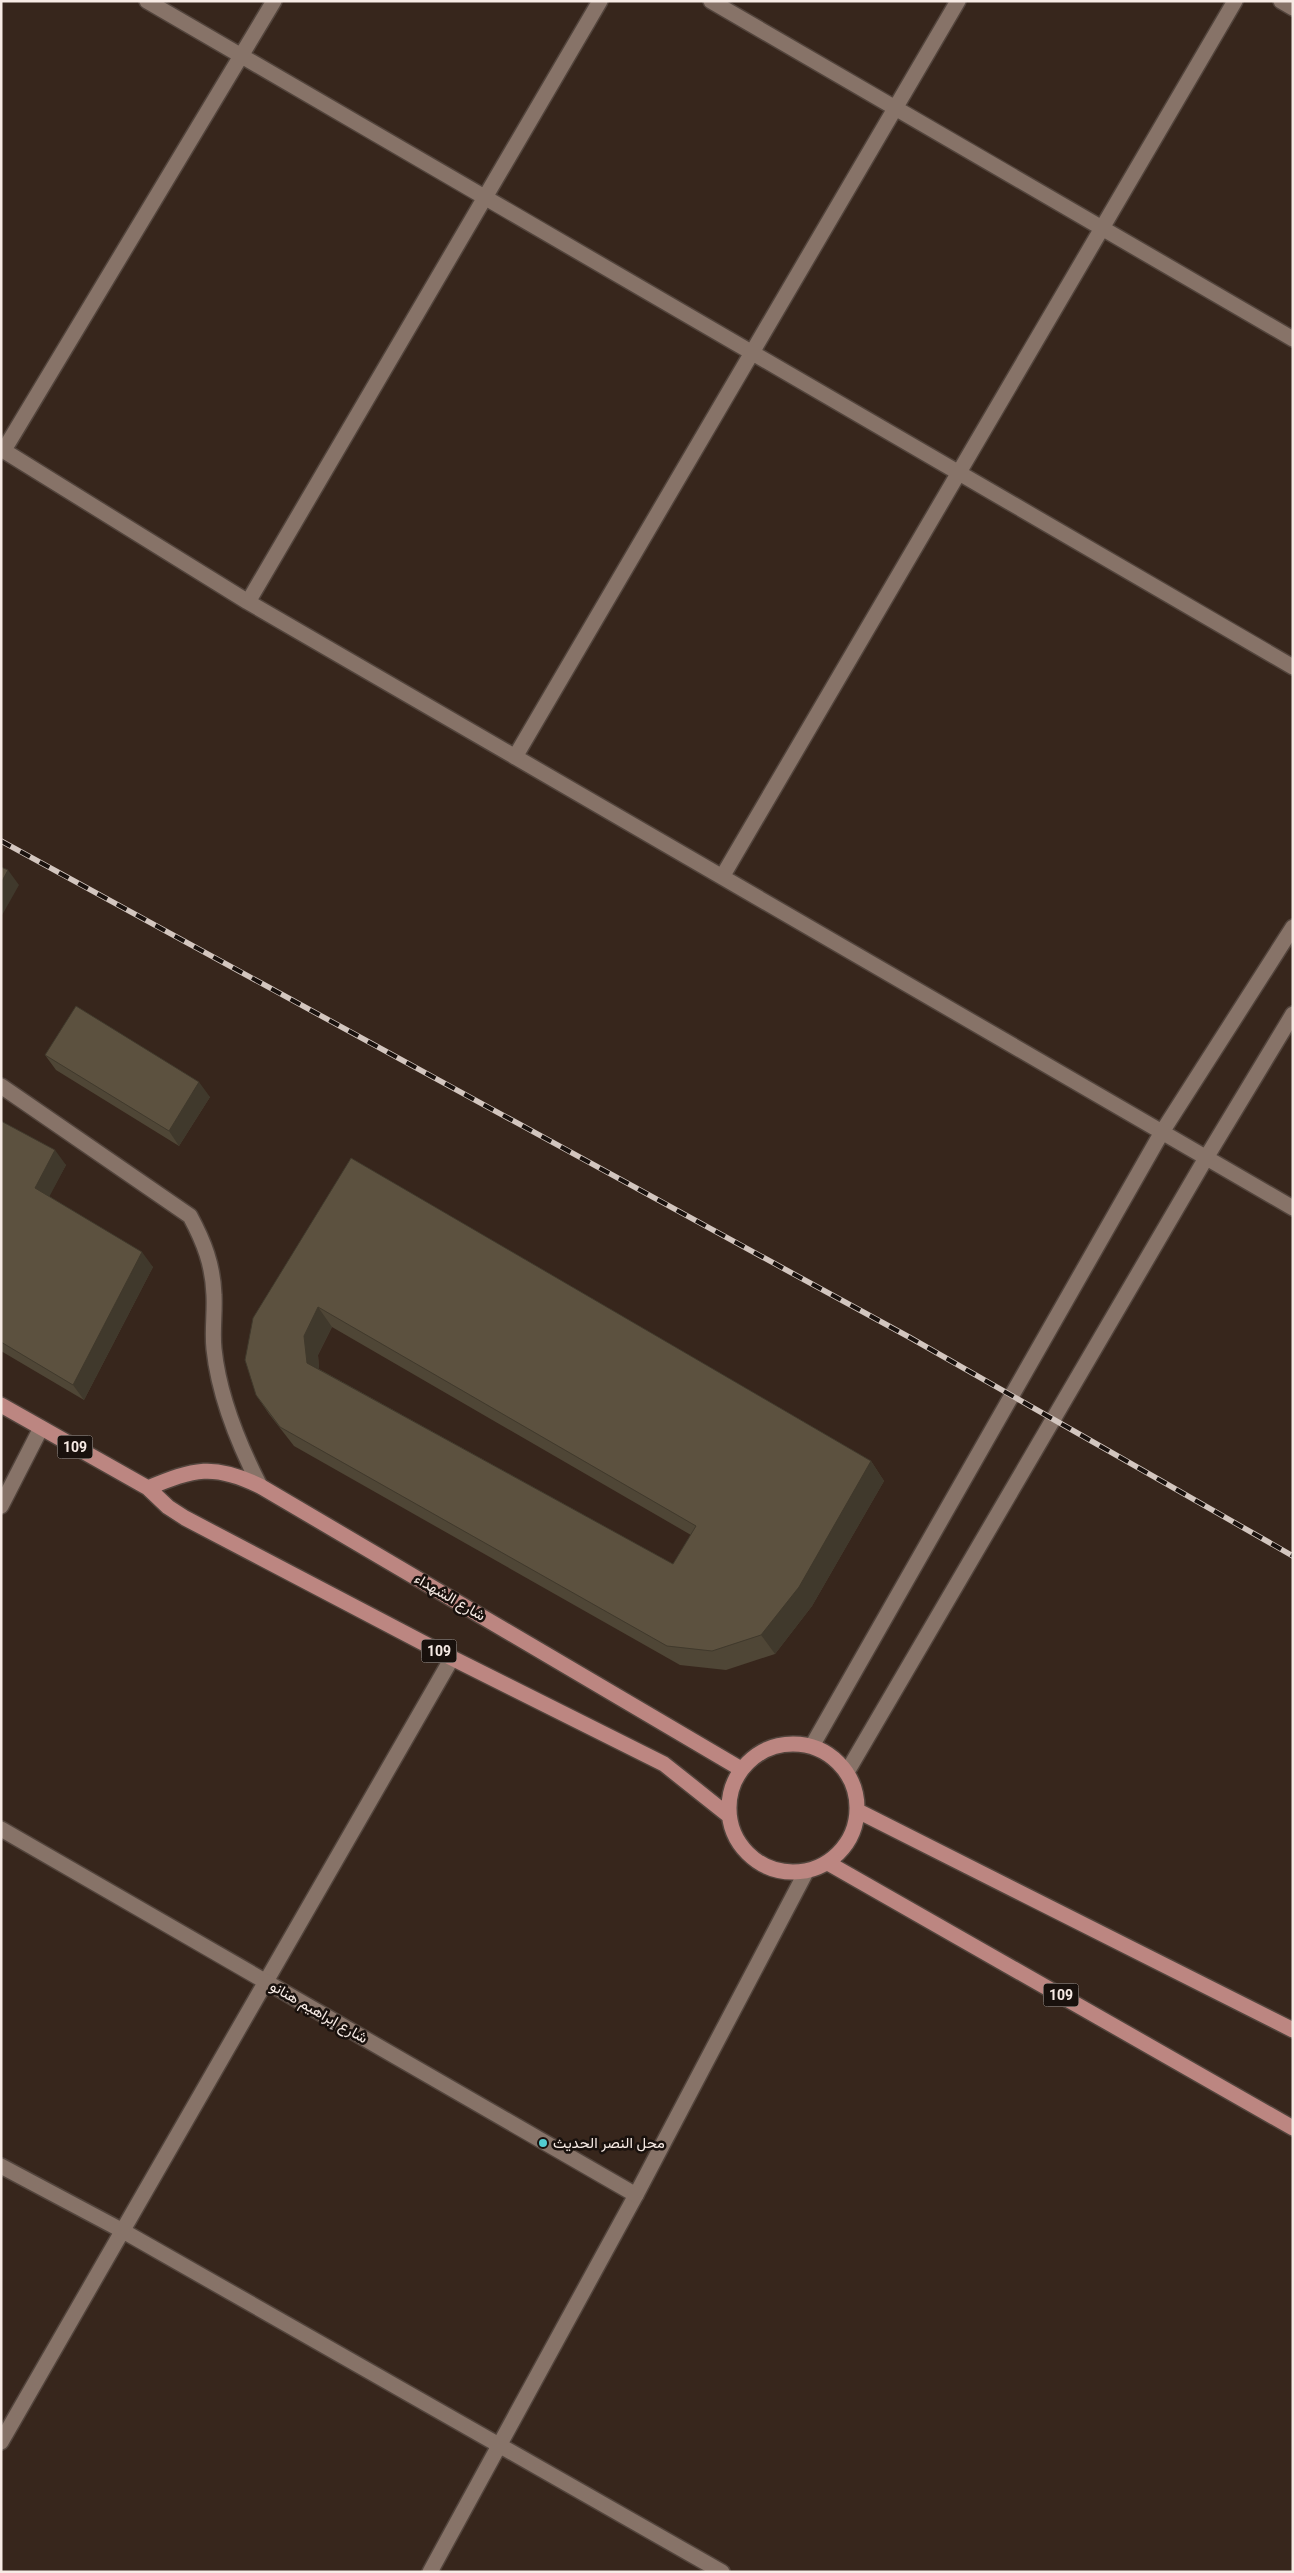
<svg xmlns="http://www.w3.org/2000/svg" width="1294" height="2573" font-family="Roboto,Vazirmatn,sans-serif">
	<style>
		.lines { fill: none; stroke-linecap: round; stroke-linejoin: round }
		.street-casing { stroke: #52443c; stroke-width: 18 }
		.secondary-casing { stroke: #52443c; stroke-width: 18 }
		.primary-casing { stroke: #52443c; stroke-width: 18 }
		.street { stroke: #877368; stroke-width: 15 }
		.secondary { stroke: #877368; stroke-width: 15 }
		.primary { stroke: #bc8681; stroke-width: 15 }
		.rail-casing { stroke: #d3c6bf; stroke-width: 5.5 }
		.rail { stroke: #19110d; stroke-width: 4; stroke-dasharray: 11; stroke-linecap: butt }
		.wall { fill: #4f4636; fill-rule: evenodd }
		.shaded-wall { fill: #40392c }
		.building { fill: #5c513f; stroke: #40392c; fill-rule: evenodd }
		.poi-dot { fill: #52ccd0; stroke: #19110d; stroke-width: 2 }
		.labels { text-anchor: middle; stroke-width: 5; stroke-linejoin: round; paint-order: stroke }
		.shield { fill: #19110d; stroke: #b4aaa4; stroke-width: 1 }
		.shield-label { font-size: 14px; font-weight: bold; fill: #f7ebe5 }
		.street-label { font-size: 15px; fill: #f7ebe5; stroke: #19110d }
		.poi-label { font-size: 15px; fill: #f7ebe5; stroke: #19110d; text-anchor: start }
	</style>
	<rect width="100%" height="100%" fill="#37261c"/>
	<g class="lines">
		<defs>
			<path id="street" d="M147,1l1146,666
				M711,1l582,338
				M1281,1l12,7
				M1,449l247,153 1045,606
				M4,450l270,-449
				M248,602l352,-601
				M515,757l443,-756
				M722,877l513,-876
				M1,1086l189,130c14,26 23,49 24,79 1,18 -2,36 0,54 5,48 24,94 46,137
				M1,1506l40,-78
				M812,1746l350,-614 131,-205
				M847,1772l359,-614 87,-144
				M1,2166l122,65 599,341
				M1,2442l451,-784
				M430,2572l206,-377"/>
			<path id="secondary" d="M1,1829l635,366 170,-323"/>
			<path id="primary" d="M1,1405l147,83 20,19 17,11 267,140 212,106 64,51
				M148,1488c46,-19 65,-25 112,-2l481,283
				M729 1808a64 64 0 1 1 128 0a64 64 0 1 1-128 0Z
				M858,1811l435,219
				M828,1863l465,265"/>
		</defs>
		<use href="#street" class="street-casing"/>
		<use href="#secondary" class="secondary-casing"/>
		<use href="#primary" class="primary-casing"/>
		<use href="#street" class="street"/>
		<use href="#secondary" class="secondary"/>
		<use href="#primary" class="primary"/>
		<defs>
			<path id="rail" d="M1,841l908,496 384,219"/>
		</defs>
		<use href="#rail" class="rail-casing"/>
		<use href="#rail" class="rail"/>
	</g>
	<path class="wall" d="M45,1055l165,42 -31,49 -123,-76z
		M1,1121l65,44 -17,31 104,71 -69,133 -83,-49z
		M351,1158l520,303 13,20 -72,125 -37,48 -49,16 -46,-5 -386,-219 -25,-32 -13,-19zM332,1327l359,208 -18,29 -354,-195 -1,-14z"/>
	<path class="shaded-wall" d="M8,870l11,15 -18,32v-34z
		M199,1082l11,15 -31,49 -10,-15z
		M55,1150l11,15 -20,38 -11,-15z
		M142,1252l11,15 -69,133 -11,-15z
		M318,1307l14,20 -14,28 2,27 -13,-19 -3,-27z
		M871,1461l13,20 -72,125 -37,48 -14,-19z"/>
	<path class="building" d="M1,867l7,3 -7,13z
		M76,1006l123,76 -30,49 -124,-76z
		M1,1121l54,29 -20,38 107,64 -69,133 -72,-43z
		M351,1158l520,303 -72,126 -38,48 -49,16 -45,-5 -387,-219 -24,-32 -11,-35 8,-42zM318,1307l378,219 -23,38 -366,-201 -3,-27z"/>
	<circle class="poi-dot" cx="543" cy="2143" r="5"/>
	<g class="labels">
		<g class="shield">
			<rect x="57.5" y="1435.5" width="35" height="23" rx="4"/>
			<rect x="421.5" y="1639.5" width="35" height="23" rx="4"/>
			<rect x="1043.5" y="1983.5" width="35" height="23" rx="4"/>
		</g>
		<g class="shield-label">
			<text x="75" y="1452">109</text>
			<text x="439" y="1656">109</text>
			<text x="1061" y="2000">109</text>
		</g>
		<g class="street-label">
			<text transform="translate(450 1597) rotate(30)" y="5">شارع الشهداء</text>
			<text transform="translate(319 2012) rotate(30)" y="5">شارع إبراهيم هنانو</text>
		</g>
		<g class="poi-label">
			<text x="553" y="2148">محل النصر الحديث</text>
		</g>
	</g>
	<rect width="1294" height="2573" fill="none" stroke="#f7ebe5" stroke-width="5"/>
</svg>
